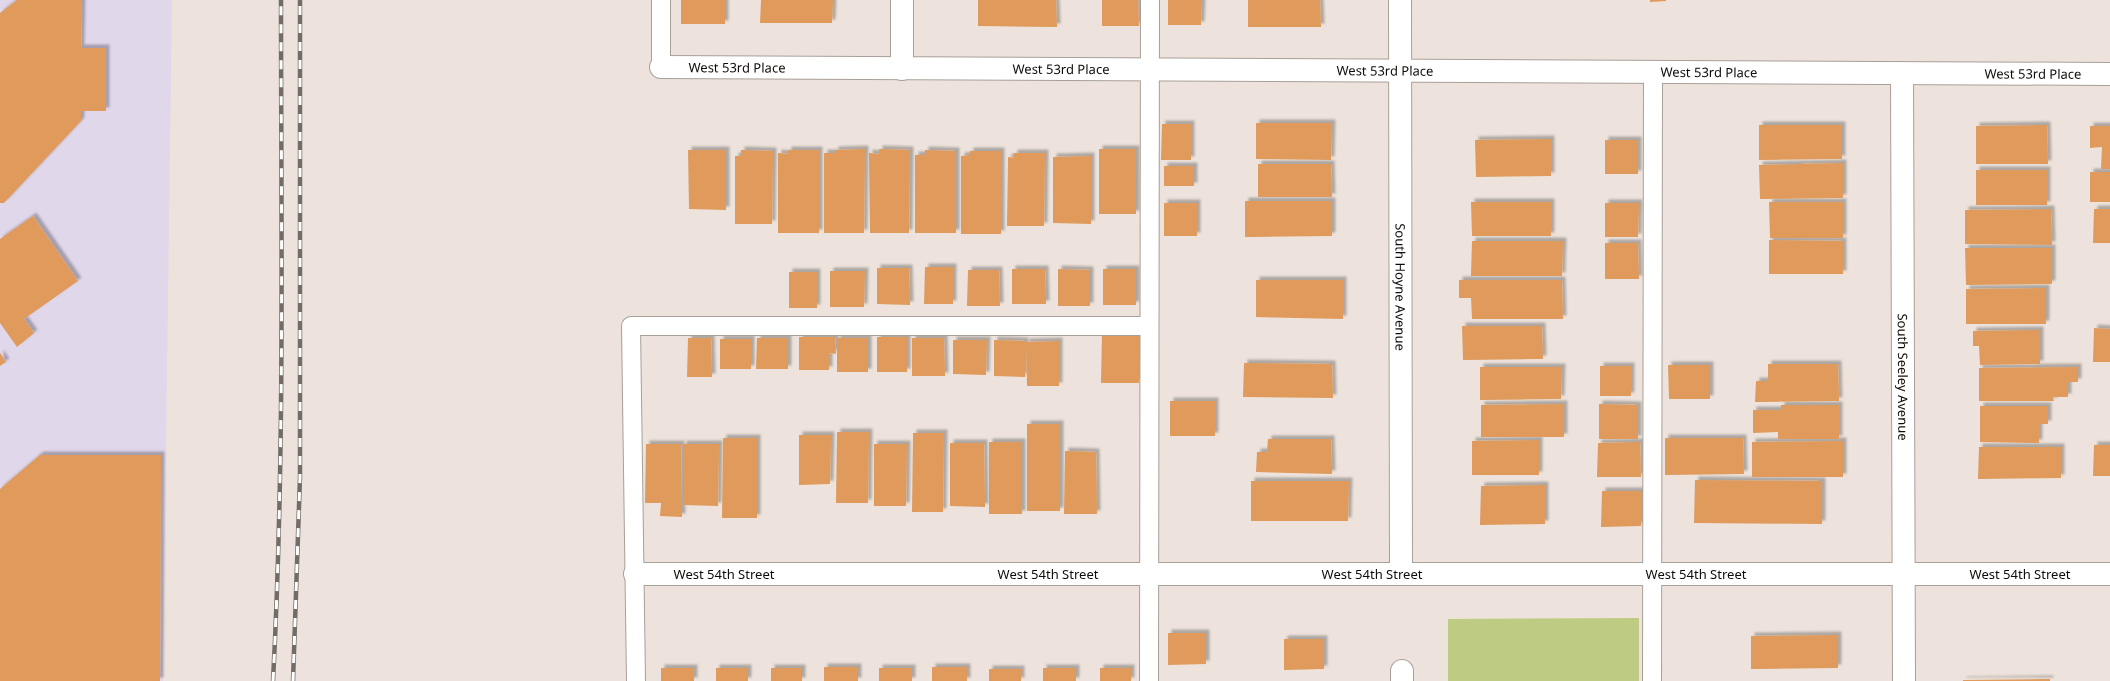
<svg xmlns="http://www.w3.org/2000/svg" width="2110" height="681" font-family="'Noto Sans',sans-serif">
	<style>
		.industrial { fill: #e1d7eb }
		.green { fill: #becb83 }
		.building { fill: #df9a5b; filter: url(#shadow) }
		.lines { fill: none; stroke-linecap: round; stroke-linejoin: round }
		.service-casing { stroke: #a89f98; stroke-width: 20 }
		.minor-casing { stroke: #a89f98; stroke-width: 24 }
		.service { stroke: #fff; stroke-width: 18 }
		.minor { stroke: #fff; stroke-width: 22 }
		.rail-casing { stroke: #726c67; stroke-width: 4.5 }
		.rail { stroke: #fff; stroke-width: 3; stroke-dasharray: 9; stroke-linecap: butt }
		.labels { text-anchor: middle; stroke-width: 4; stroke-linejoin: round; paint-order: stroke }
		.street-label { font-size: 13px; fill: #0e0b08; stroke: #fff }
	</style>
	<defs>
		<filter id="shadow"><feDropShadow dx="3.5" dy="-3.5" stdDeviation="1" flood-color="#0004"/></filter>
	</defs>
	<rect width="100%" height="100%" fill="#ede3dc"/>
	<path class="industrial" d="M0,0h172l-9,681h-163z"/>
	<path class="green" d="M1639,618v63h-191v-62z"/>
	<path class="building" d="M17,0h65l-1,48h25v63h-25v10l-77,82h-4v-190z
		M681,0h44v24h-44z
		M761,0h72l-1,23h-72z
		M978,0h78l1,27 -79,-1z
		M1102,0h36l1,26h-37z
		M1168,0h34l-1,25h-33z
		M1248,0h72l1,27h-73z
		M1650,0h16v1l-16,1z
		M1256,123h76l-1,37 -75,-1z
		M1162,124h29v36h-30z
		M1759,125h83v34l-83,1z
		M2047,125l1,39h-72v-38z
		M2090,126h20v43h-9l1,-22 -12,1z
		M1551,139v37l-75,1 -1,-37z
		M1605,140h33v34h-33z
		M865,149l-1,84h-40v-80h11v-3z
		M879,149l31,1 -1,83h-39l-1,-80 10,1z
		M1099,149h37v65h-37z
		M688,150h38v60l-37,-1z
		M741,150l32,1 -1,73h-37v-68h6z
		M788,150h31v83h-41v-80l10,1z
		M925,150l31,1v82h-41v-78h10z
		M970,151h31v83h-40v-78l9,-1z
		M1014,153h31l-1,73h-37l1,-69 6,1z
		M1091,156v68l-38,-1v-66z
		M1843,163v35l-83,1 -1,-34z
		M1258,164h73l1,33h-74z
		M1164,166h30v20h-30z
		M1976,170h71v35h-71z
		M2090,172h20v30h-20z
		M1245,201h87v35l-87,1z
		M1471,202h80v34h-79z
		M1769,202h74v36h-73z
		M1164,203h33v33h-33z
		M1605,203h34l-1,34h-33z
		M2051,209l1,36 -87,-1v-34z
		M2094,209h16v34h-17z
		M33,216l45,65 -54,38 10,14 -17,14 -17,-24v-84z
		M1769,240l74,1v33h-74z
		M1472,241h91l-1,35h-91z
		M1605,243h33l1,36h-34z
		M1965,248h87v36l-86,1z
		M925,267h28v37h-29z
		M877,268h32l1,37 -33,-1z
		M1012,269h33l1,35h-34z
		M1058,269l32,1v36h-32z
		M1103,269h33v36h-33z
		M968,270h31l1,36h-33z
		M830,271h35l-1,36h-34z
		M789,272h28v36h-28z
		M1256,280h87v39l-87,-2z
		M1459,280h103l1,39h-91l-1,-21h-12z
		M2046,288v36h-80v-35z
		M1462,326h80l1,33 -80,1z
		M2094,328l16,1v33h-17z
		M2040,330v34l-60,1 -1,-19h-6v-15z
		M1102,332h37v51h-38z
		M799,337h36l1,17 -7,-1v17h-30z
		M877,337h30v35h-30z
		M688,338h23l1,39h-25z
		M757,338h31v31h-32z
		M837,338h31v34h-31z
		M912,338h32l1,38h-33z
		M720,339h31v30h-31z
		M953,340h34l-1,35 -33,-1z
		M994,340l31,1v36l-31,-1z
		M1059,341v45h-32l-1,-44z
		M0,353l6,9 -6,4z
		M1244,363l88,1 1,34 -90,-1z
		M1768,364h70l1,37 -84,1 1,-21h12z
		M1668,365h42v34h-41z
		M1600,366h31v30h-31z
		M1480,367h82l-1,32 -81,1z
		M2078,367v15h-10v15h-15l1,4h-75v-33z
		M1170,401h45v35h-45z
		M1564,404v33h-83v-32z
		M1599,404l39,1v34h-39z
		M1781,405h58v34h-61v-7l-25,1v-23h28z
		M1980,406h68v18h-9v19l-59,-1z
		M1027,424h33v87h-33z
		M837,432h32l-1,71h-32z
		M913,433h31l-1,79h-31z
		M799,435h32l-1,49 -31,1z
		M723,438h34v80h-35z
		M1665,438h78l1,36 -79,1z
		M1268,439h63l1,35 -76,-2 1,-20h10z
		M1539,440v35h-67v-34z
		M1843,441v36h-91v-35z
		M989,442h33v72h-33z
		M1640,442l1,35h-44l1,-34z
		M950,443h34l1,64 -35,-1z
		M646,444h35l1,73 -22,-1 1,-13h-16z
		M683,444h36l-1,62 -35,-1z
		M874,444h33l-1,62h-32z
		M2094,445h16v31h-17z
		M1979,447h82v31l-83,1z
		M1065,451l31,1 1,62h-33z
		M40,455h121l-1,226h-160v-192z
		M1695,480l127,1v43l-128,-1z
		M1251,481h98l-1,40h-97z
		M1545,485v39l-65,1 1,-39z
		M1602,491h39v35l-40,1z
		M1168,633h38v31l-38,1z
		M1838,635v33l-87,1v-33z
		M1284,639h40v30l-40,1z
		M824,667h34v14h-34z
		M932,667h35v14h-35z
		M661,668h33v13h-33z
		M716,668h32v13h-32z
		M771,668h31v13h-31z
		M879,668h33v13h-33z
		M1043,668h33v13h-33z
		M1100,668h31v13h-31z
		M989,669h32v12h-32z
		M2050,679v2h-87v-1z"/>
	<g class="lines">
		<defs>
			<path id="service" d="M661,67v-67
				M636,681l-5,-355h518
				M1149,681l1,-681
				M1652,681l1,-609"/>
			<g id="minor">
				<path id="s1" d="M1400,0l1,574"/>
				<path id="s2" d="M661,67l1449,7"/>
				<path d="M902,69v-69"/>
				<path id="s3" d="M1902,73l2,608"/>
				<path id="s4" d="M635,574h1475"/>
				<path d="M1402,681v-10"/>
			</g>
		</defs>
		<use href="#service" class="service-casing"/>
		<use href="#minor" class="minor-casing"/>
		<use href="#service" class="service"/>
		<use href="#minor" class="minor"/>
		<defs>
			<path id="rail" d="M273,681c12,-227 8,-454 8,-681
				M293,681l7,-204v-477"/>
		</defs>
		<use href="#rail" class="rail-casing"/>
		<use href="#rail" class="rail"/>
	</g>
	<g class="labels">
		<g class="street-label">
			<text dy="5" stroke="none"><textPath href="#s2" startOffset="76">West 53rd Place</textPath></text>
			<text dy="5" stroke="none"><textPath href="#s2" startOffset="400">West 53rd Place</textPath></text>
			<text dy="5" stroke="none"><textPath href="#s2" startOffset="724">West 53rd Place</textPath></text>
			<text dy="5" stroke="none"><textPath href="#s2" startOffset="1048">West 53rd Place</textPath></text>
			<text dy="5" stroke="none"><textPath href="#s2" startOffset="1372">West 53rd Place</textPath></text>
			<text dy="5" stroke="none"><textPath href="#s1" startOffset="287">South Hoyne Avenue</textPath></text>
			<text dy="5" stroke="none"><textPath href="#s3" startOffset="304">South Seeley Avenue</textPath></text>
			<text dy="5" stroke="none"><textPath href="#s4" startOffset="89">West 54th Street</textPath></text>
			<text dy="5" stroke="none"><textPath href="#s4" startOffset="413">West 54th Street</textPath></text>
			<text dy="5" stroke="none"><textPath href="#s4" startOffset="737">West 54th Street</textPath></text>
			<text dy="5" stroke="none"><textPath href="#s4" startOffset="1061">West 54th Street</textPath></text>
			<text dy="5" stroke="none"><textPath href="#s4" startOffset="1385">West 54th Street</textPath></text>
		</g>
	</g>
</svg>
